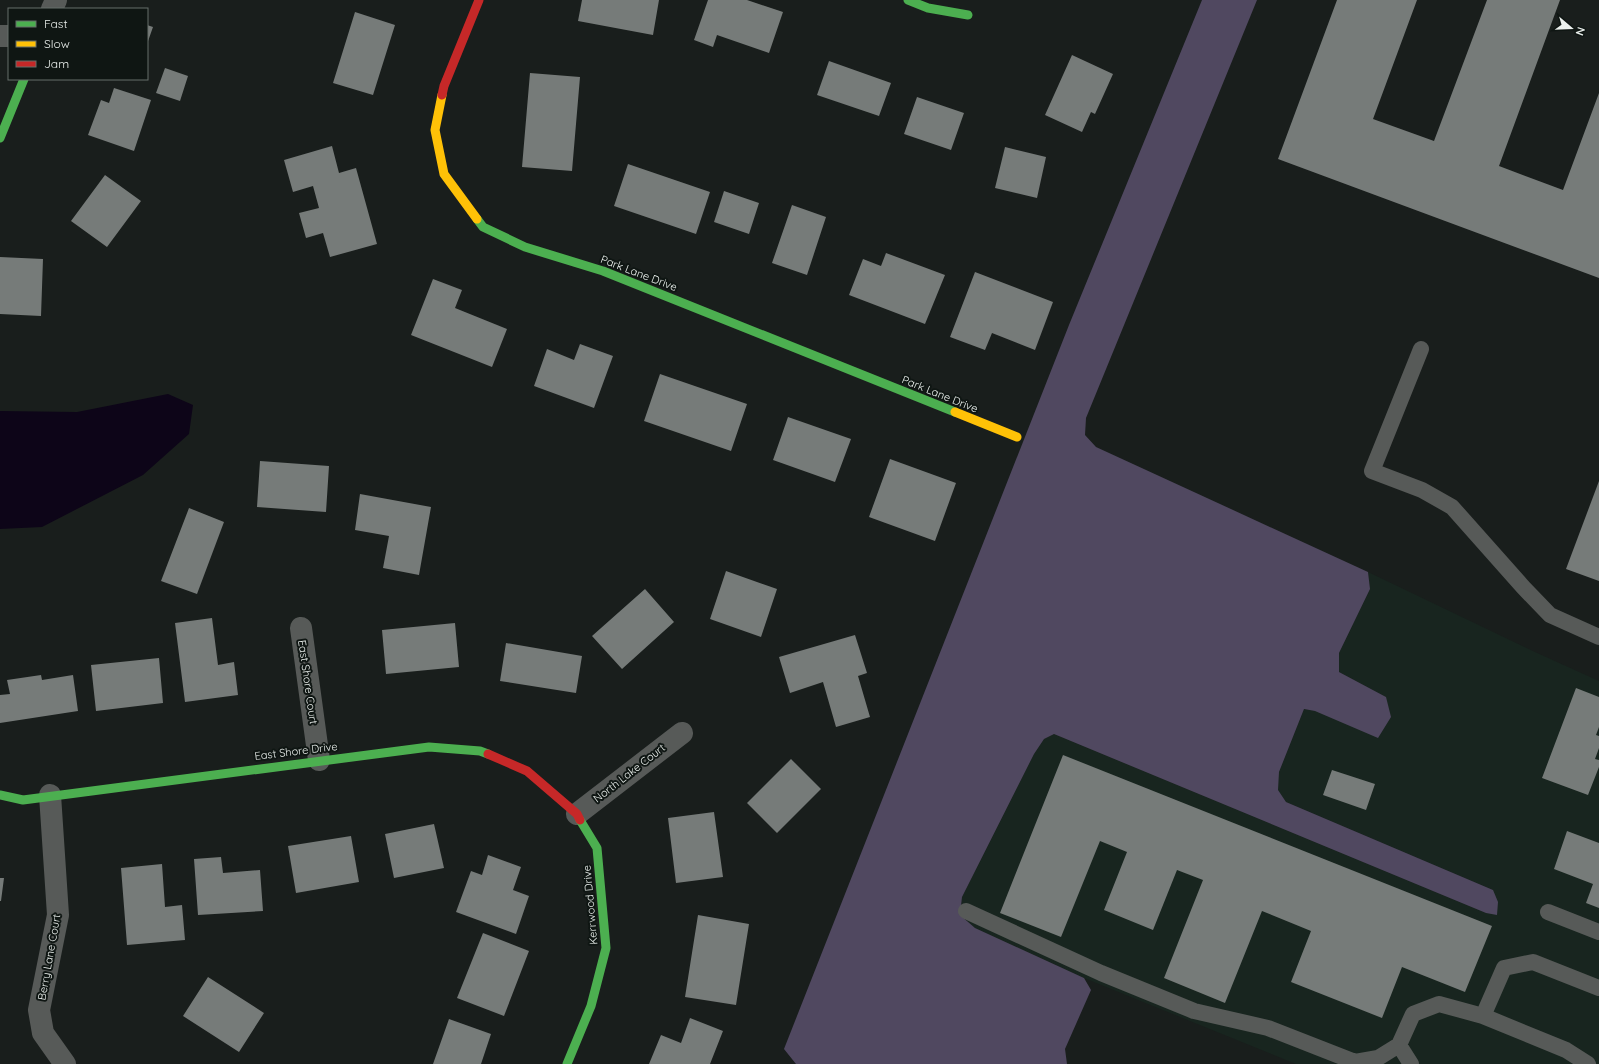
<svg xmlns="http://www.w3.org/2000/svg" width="1599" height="1064" font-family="Quicksand,sans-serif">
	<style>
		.built { fill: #18251f }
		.forest { fill: #504860 }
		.water { fill: #0d0518 }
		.building { fill: #767b79 }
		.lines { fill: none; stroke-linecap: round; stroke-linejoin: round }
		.lane { stroke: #575a58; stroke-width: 16 }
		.street { stroke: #575a58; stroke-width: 22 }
		.fast { stroke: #4caf50; stroke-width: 9 }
		.slow { stroke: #ffc107; stroke-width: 9 }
		.jam { stroke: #c62828; stroke-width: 9 }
		.labels { text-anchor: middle; stroke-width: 4; stroke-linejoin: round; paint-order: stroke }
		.street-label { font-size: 11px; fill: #ecf1ee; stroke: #0f1613 }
	</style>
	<rect width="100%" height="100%" fill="#191e1c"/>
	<path class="built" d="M1368,572l167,80 64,29v383h-303l-212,-86 -109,-50 -15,-12 2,-19 72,-143 10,-15 10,-5 432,179 7,-23 -207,-88 -9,-12 2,-18 25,-63 11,2 71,-14 -47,-25v-19l31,-64z"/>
	<path class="forest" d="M1202,0h55l-171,418 -1,17 11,12 272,125 2,17 -31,64v19l47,25 5,20 -13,21 -63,-27 -11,-2 -25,63 -1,18 8,12 207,88 5,12 -1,13 -11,-2 -432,-179 -10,5 -10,15 -72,143 -2,18 15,13 109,50 7,12 -26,59 2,15h-271l-12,-15 285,-724z"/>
	<path class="water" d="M168,394l25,11 -4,29 -46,41 -101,52 -42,2v-118l77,1z"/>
	<path class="building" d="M582,0h77l-6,35 -75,-14z
		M708,0h39l36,12 -14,41 -52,-18 -4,12 -19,-7z
		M1337,0h80l-44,119 61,22 53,-141h73l-61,166 64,24 36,-97v185l-321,-119z
		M355,12l40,13 -22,70 -40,-12z
		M147,25l6,2 -6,17z
		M1072,55l41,19 -18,40 -4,-2 -9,20 -37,-17z
		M829,61l62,22 -12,33 -62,-21z
		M165,68l23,8 -8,25 -24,-8z
		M530,73l50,4 -8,94 -50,-4z
		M114,88l37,12 -17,51 -46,-16 13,-35 8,3z
		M917,97l47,16 -13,37 -47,-16z
		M332,146l7,27 17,-5 21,76 -47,13 -7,-24 -17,5 -7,-25 20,-5 -6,-22 -20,6 -9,-32z
		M1005,147l41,10 -9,41 -42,-10z
		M628,164l82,28 -14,42 -82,-28z
		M105,175l36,26 -34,46 -36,-26z
		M724,191l35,12 -10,31 -35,-12z
		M792,205l34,12 -19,58 -35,-12z
		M886,253l59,22 -20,49 -76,-29 14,-36 18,7z
		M0,257l43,2 -2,57 -41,-2z
		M975,272l78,30 -18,48 -43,-17 -7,17 -35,-13z
		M433,279l29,11 -7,18 52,21 -15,38 -81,-32z
		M580,344l33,12 -19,52 -60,-22 13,-37 27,11z
		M660,374l87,30 -16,47 -87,-30z
		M788,417l63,22 -16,43 -62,-22z
		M890,459l66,24 -21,58 -66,-24z
		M260,461l69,5 -3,46 -69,-5z
		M1599,481v100l-33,-12z
		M360,494l71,13 -12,68 -36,-7 6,-32 -34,-6z
		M189,508l35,14 -27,72 -36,-13z
		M726,571l51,18 -16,48 -51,-18z
		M645,589l29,33 -52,47 -30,-33z
		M212,618l6,47 16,-3 4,33 -53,7 -10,-79z
		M455,623l4,44 -73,7 -4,-44z
		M855,635l12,38 -9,3 12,41 -34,10 -13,-45 -33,11 -11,-36z
		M506,643l76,13 -6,37 -76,-12z
		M159,658l4,45 -67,8 -5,-46z
		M41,675l1,5 31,-5 5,36 -78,12v-28l10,-1 -3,-14z
		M1576,688l23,9v30l-3,8 3,1v12l-4,11 4,1v7l-11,28 -46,-17z
		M1063,755l429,171 -27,66 -63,-25 -20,51 -91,-36 20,-51 -49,-20 -37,92 -61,-25 39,-98 -26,-10 -24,60 -49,-20 23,-58 -27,-11 -39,96 -61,-24z
		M791,759l30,30 -44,44 -30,-30z
		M1332,770l43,14 -9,26 -43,-15z
		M714,812l9,65 -47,6 -8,-65z
		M434,824l10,44 -50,10 -9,-44z
		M1567,831l32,12v65l-13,-5 7,-19 -39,-15z
		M351,836l8,46 -63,11 -8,-47z
		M488,855l33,12 -8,23 16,6 -13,38 -60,-22 15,-41 11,4z
		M221,857l2,16 37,-3 3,41 -65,4 -4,-56z
		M162,864l3,43 17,-2 3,35 -58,5 -6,-77z
		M0,878h4l-3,23h-1z
		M698,915l51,9 -13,81 -51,-8z
		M483,933l46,18 -25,65 -47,-18z
		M208,977l56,36 -25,39 -56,-36z
		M690,1018l33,13 -13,33h-61l12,-29 20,8z
		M449,1019l42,15 -10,30h-48z"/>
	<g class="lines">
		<path class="lane" d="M1421,349l-49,122 50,19 30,17 71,80 27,28 49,22
			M966,911l135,62 93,38 74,17 87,34 23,-4 21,-13
			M1548,912l51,20
			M1483,1016l83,34 22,14
			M1411,1064l-12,-19 14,-31 26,-10 44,12 21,-48 29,-6 66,26"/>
		<path class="street" d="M52,9l4,-9
			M0,36h9
			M301,628l18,132
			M50,795l8,120 -19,95 4,23 22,31
			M577,814l105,-81"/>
		<path class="fast" d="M908,0l20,8 40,7
			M0,138l24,-59
			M477,219l6,8 42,20 78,24 352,141
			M0,795l23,5 406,-53 51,4 8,3
			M567,1064l24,-58 15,-58 -9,-100 -17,-28"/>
		<path class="slow" d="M442,95l-7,35 9,44 33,45
			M955,412l62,25"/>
		<path class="jam" d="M442,95l2,-9 35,-86
			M488,754l39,17 50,43 3,6"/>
	</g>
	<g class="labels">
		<g class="street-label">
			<text transform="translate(639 273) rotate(21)" y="4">Park Lane Drive</text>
			<text transform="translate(940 394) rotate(22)" y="4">Park Lane Drive</text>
			<text transform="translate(308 682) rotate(82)" y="4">East Shore Court</text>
			<text transform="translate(296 751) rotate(-7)" y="4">East Shore Drive</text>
			<text transform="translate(629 773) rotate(-38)" y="4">North Lake Court</text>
			<text transform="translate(590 905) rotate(-95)" y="4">Kerrwood Drive</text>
			<text transform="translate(49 957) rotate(-80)" y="4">Berry Lane Court</text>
		</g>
	</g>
	<rect x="8" y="8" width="140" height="72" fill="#0f1613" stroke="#676e6b"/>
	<rect x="16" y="21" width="20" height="6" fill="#4caf50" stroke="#676e6b"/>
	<text x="44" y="28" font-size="12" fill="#ecf1ee">Fast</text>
	<rect x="16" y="41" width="20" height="6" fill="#ffc107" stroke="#676e6b"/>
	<text x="44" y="48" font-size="12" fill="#ecf1ee">Slow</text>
	<rect x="16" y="61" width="20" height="6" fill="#c62828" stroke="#676e6b"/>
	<text x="44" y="68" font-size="12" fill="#ecf1ee">Jam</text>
	<g transform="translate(1571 28) rotate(109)" stroke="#0f1613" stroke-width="3" paint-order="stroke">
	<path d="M0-3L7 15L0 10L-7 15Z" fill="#ecf1ee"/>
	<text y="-6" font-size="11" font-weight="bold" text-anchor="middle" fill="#ecf1ee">N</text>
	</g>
</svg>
